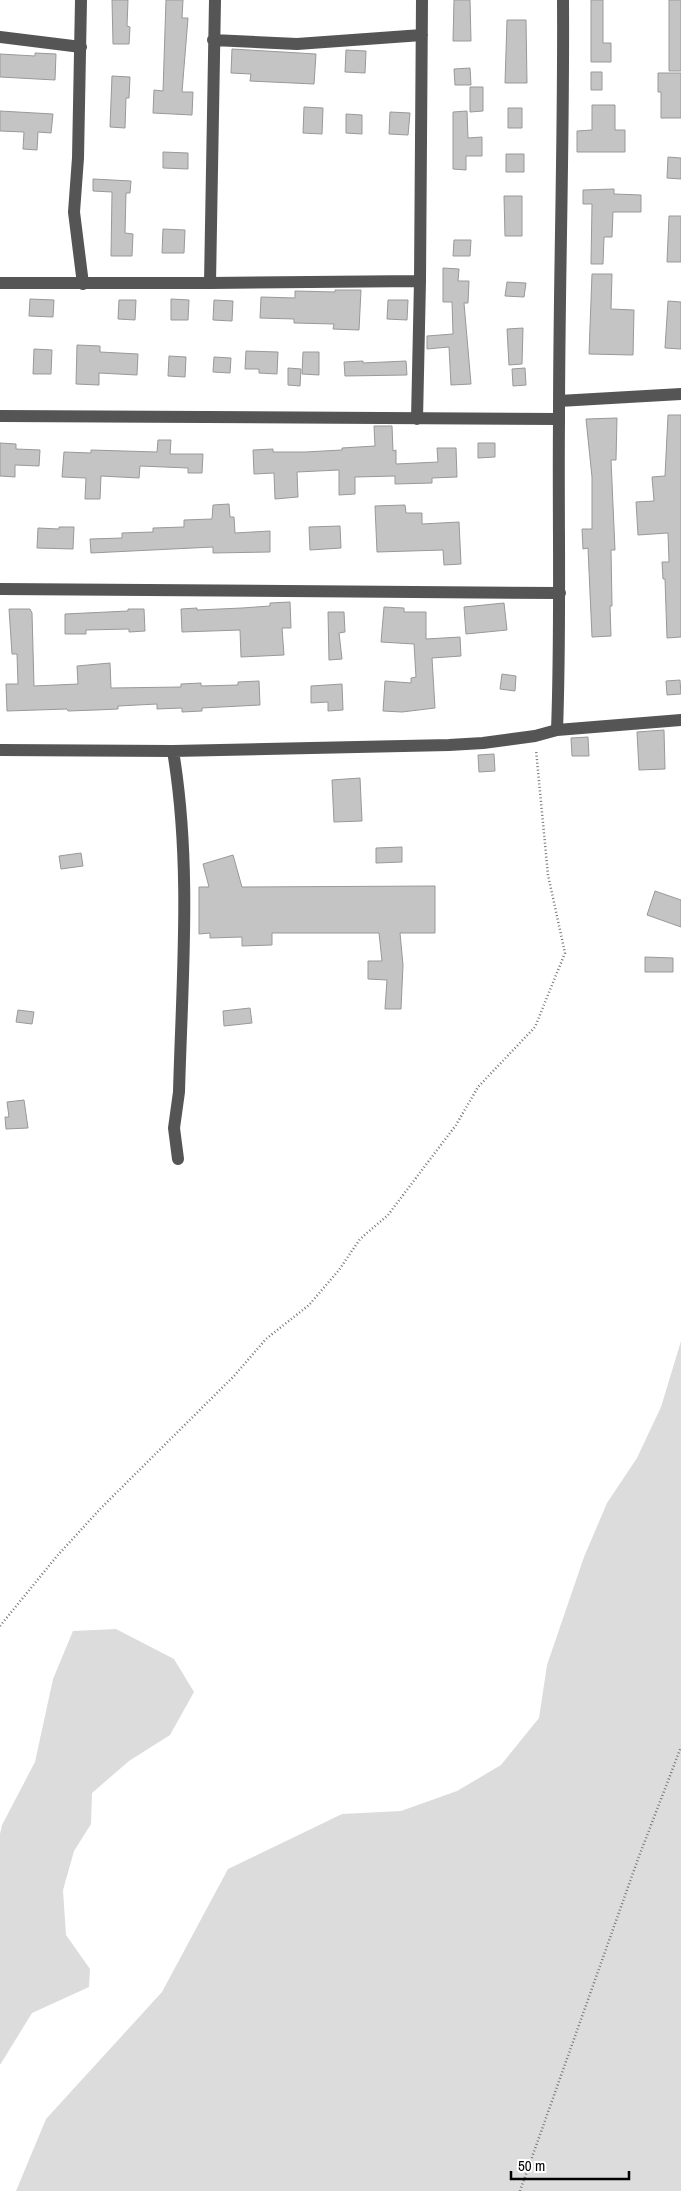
<svg xmlns="http://www.w3.org/2000/svg" width="681" height="2191" font-family="'Archivo Narrow',sans-serif">
	<style>
		.green { fill: #dcdcdc }
		.building { fill: #c4c4c4; stroke: #999 }
		.lines { fill: none; stroke-linecap: round; stroke-linejoin: round }
		.path { stroke: #777; stroke-width: 2.5; stroke-dasharray: 1 2.5; stroke-linecap: butt }
		.minor { stroke: #555; stroke-width: 12 }
	</style>
	<rect width="100%" height="100%" fill="#fff"/>
	<path class="green" d="M681,1341v850h-665l30,-72 116,-127 66,-123 114,-55 59,-3 56,-20 44,-26 38,-47 8,-53 37,-108 23,-54 30,-45 24,-51z
		M116,1629l58,30 20,33 -24,43 -41,26 -37,32 -1,31 -17,27 -11,39 3,45 24,34 -1,18 -57,26 -32,52v-231l2,-9 33,-63 18,-83 20,-48z"/>
	<path class="building" d="M112,0h16l-1,26 3,1 -1,17h-16z
		M166,0h17l-1,18h6l-6,74h11l-1,23 -39,-2 1,-23 9,1z
		M454,0h16l1,41h-18z
		M591,0h12v43h8v19h-20z
		M669,0h12v71h-12z
		M507,20h19l1,63h-22z
		M232,49l84,5 -2,30 -64,-3 1,-7 -20,-1z
		M346,50l20,1 -1,22 -20,-1z
		M35,53l21,1 -1,26 -55,-3v-23l35,2z
		M470,68l1,17h-16l-1,-16z
		M591,72h11v18h-11z
		M658,73h23v45h-20v-26h-3z
		M112,76l18,1 -1,21h-3l-1,30 -15,-1z
		M470,87h13v24l-13,1z
		M592,105h23v25h10v22h-48v-21l15,-1z
		M304,107l19,1 -1,26 -19,-1z
		M508,108h14v20h-14z
		M0,111l53,3 -2,19 -13,-1 -1,18 -14,-1 1,-17 -24,-1z
		M467,111l1,27 14,-1v19h-16v14l-13,-1v-57z
		M390,112l20,1 -2,22 -19,-1z
		M346,114l16,1v19l-16,-1z
		M163,152l25,1v16l-25,-1z
		M506,154h18v18h-18z
		M668,157l13,1v21l-14,-1z
		M93,179l38,2 -1,12h-4l-1,40 8,1 -1,22h-21l1,-64 -19,-1z
		M614,189v5l27,1v17h-28l-1,25h-8l-1,27h-12l1,-60h-9v-14z
		M504,196h18v40h-17z
		M669,216h12v46h-14z
		M163,229l22,1 -1,23h-22z
		M454,240h17l-1,16h-17z
		M443,268l16,1 -1,12h11l-1,22h-4l7,81 -20,1 -2,-38 -22,2v-13l26,-2 -1,-32h-9z
		M592,274h20l-1,35 23,1 -1,45 -44,-1z
		M507,282l19,1 -2,14 -19,-1z
		M335,290h26l-2,40 -26,-1 1,-5 -40,-1v-4l-34,-1 1,-21 34,1v-7l40,1z
		M30,299l24,1 -1,17 -24,-1z
		M171,299l18,1 -1,20h-17z
		M119,300h17l-1,20 -17,-1z
		M214,300l19,1 -1,20 -19,-1z
		M388,300h20l-1,20 -20,-1z
		M668,301l13,1v47l-16,-1z
		M523,328l-1,36 -13,1 -2,-36z
		M77,345l23,1v6l38,2 -1,21 -38,-2v12l-23,-1z
		M34,349l18,1 -1,24h-18z
		M246,351l32,1 -1,22 -18,-1v-4h-14z
		M303,352h16v23l-17,-1z
		M169,356l17,1 -1,20 -17,-1z
		M214,357l17,1 -1,15 -17,-1z
		M363,361v2l43,-2 1,14 -62,1 -1,-14z
		M288,368l13,1 -1,17 -12,-1z
		M525,368l1,17 -13,1 -1,-17z
		M668,415h13v222l-14,1 -2,-59h-2l-1,-17h7l-1,-29 -30,2 -2,-33 18,-1 -2,-24 13,-1z
		M617,418l-1,42h-5l4,90h-4l1,56h-2l1,30 -19,1 -4,-89 -5,1 -1,-20h10v-52l-6,-58z
		M374,426h18l1,25 3,-1v14l42,-2 -1,-14h19l1,29 -25,1v5l-37,1v-8l-40,1v17l-16,1v-25l-42,2 1,25 -23,2 -1,-26 -20,1 -1,-24 20,-1v3h32l37,-2v-2l33,-2z
		M158,440h13l-1,14h33l-1,19h-14v-5l-48,-2 -1,12 -38,-2 -1,23h-15l1,-21 -24,-1 2,-25 27,1v-3l66,2z
		M0,443l16,1v5l24,1 -1,16 -24,-1v12l-15,-1z
		M478,443h17v14l-17,1z
		M229,504l1,13h4l1,16 35,-2v21l-57,1v-6l-122,6 -1,-14 32,-1v-5l31,-1v-4l31,-1v-7l28,-1 1,-14z
		M405,505l1,8h16v11l37,-2 2,42 -17,1 -1,-15 -66,2 -2,-46z
		M340,526l1,22 -31,2 -1,-23z
		M59,527h15l-1,22 -36,-1 1,-20 21,1z
		M290,602l1,26h-9l2,27 -43,2 -1,-27 -58,2 -1,-23 16,-1v2l45,-2 28,-2v-3z
		M504,603l3,27 -41,4 -2,-27z
		M384,607l20,1v4h22v27l34,-2 1,19 -29,2 3,50 -33,4 -19,-1 2,-30 26,2v-5l5,-1 -2,-33 -33,-2z
		M9,609h21l2,4 2,73 44,-2 -1,-18 33,-3 1,25 70,-1v-3l20,-1v3l37,-1v-3l21,-1 1,24 -58,3v3l-20,1v-4l-25,1v-5l-39,2v3l-22,1 -28,1 -1,-2 -60,2 -1,-27h12l-1,-30h-5z
		M128,609h16l1,22 -16,1v-3l-43,1v4h-21v-20l63,-3z
		M328,612h16l1,20 -6,1 3,26 -13,1z
		M502,674l14,2 -1,15 -15,-2z
		M680,680l1,14 -14,1 -1,-14z
		M342,684l1,26 -15,1v-9l-17,1v-17z
		M664,730l1,39 -26,1 -2,-38z
		M588,737l1,19h-17l-1,-18z
		M494,754l1,17 -16,1 -1,-17z
		M360,778l2,43 -28,1 -2,-42z
		M402,847v15l-26,1v-15z
		M81,853l2,13 -22,3 -2,-13z
		M233,855l9,32 193,-1v47h-35l3,32 -2,44h-16l2,-29 -19,-1v-18h14l-3,-28h-107v12l-30,1v-9l-32,1v-5l-11,1v-47h10l-6,-23z
		M655,891l26,9v27l-34,-12z
		M645,957l28,1v14h-28z
		M250,1008l2,15 -28,3 -1,-15z
		M18,1010l16,2 -2,12 -16,-2z
		M24,1100l4,28 -22,1 -1,-12h4l-2,-15z"/>
	<g class="lines">
		<path class="path" d="M0,1626l57,-70 44,-48 133,-132 32,-37 43,-34 30,-35 21,-31 28,-24 68,-90 22,-38 57,-60 30,-74 -17,-78 -12,-125
			M520,2191l118,-332 43,-112"/>
		<path class="minor" d="M81,0l-3,158 -4,54 9,72
			M215,0l-5,283 210,-2
			M0,37l81,10
			M213,40l84,4 125,-9
			M0,283h210
			M559,401l122,-7
			M0,416l559,3
			M417,419l3,-138 2,-281
			M0,589l560,4
			M557,730c4,-104 1,-207 2,-310 0,-140 5,-280 4,-420
			M0,750l173,1 276,-6 34,-2 52,-7 22,-6 124,-10
			M173,751c19,113 9,228 6,341l-5,36 4,31"/>
	</g>
	<path d="M511 2171v8h118v-8" fill="none" stroke="#000000" stroke-width="2.5"/>
	<text x="518" y="2171" font-size="15" fill="#000000" stroke="#ffffff" stroke-width="4" paint-order="stroke">50 m</text>
</svg>
